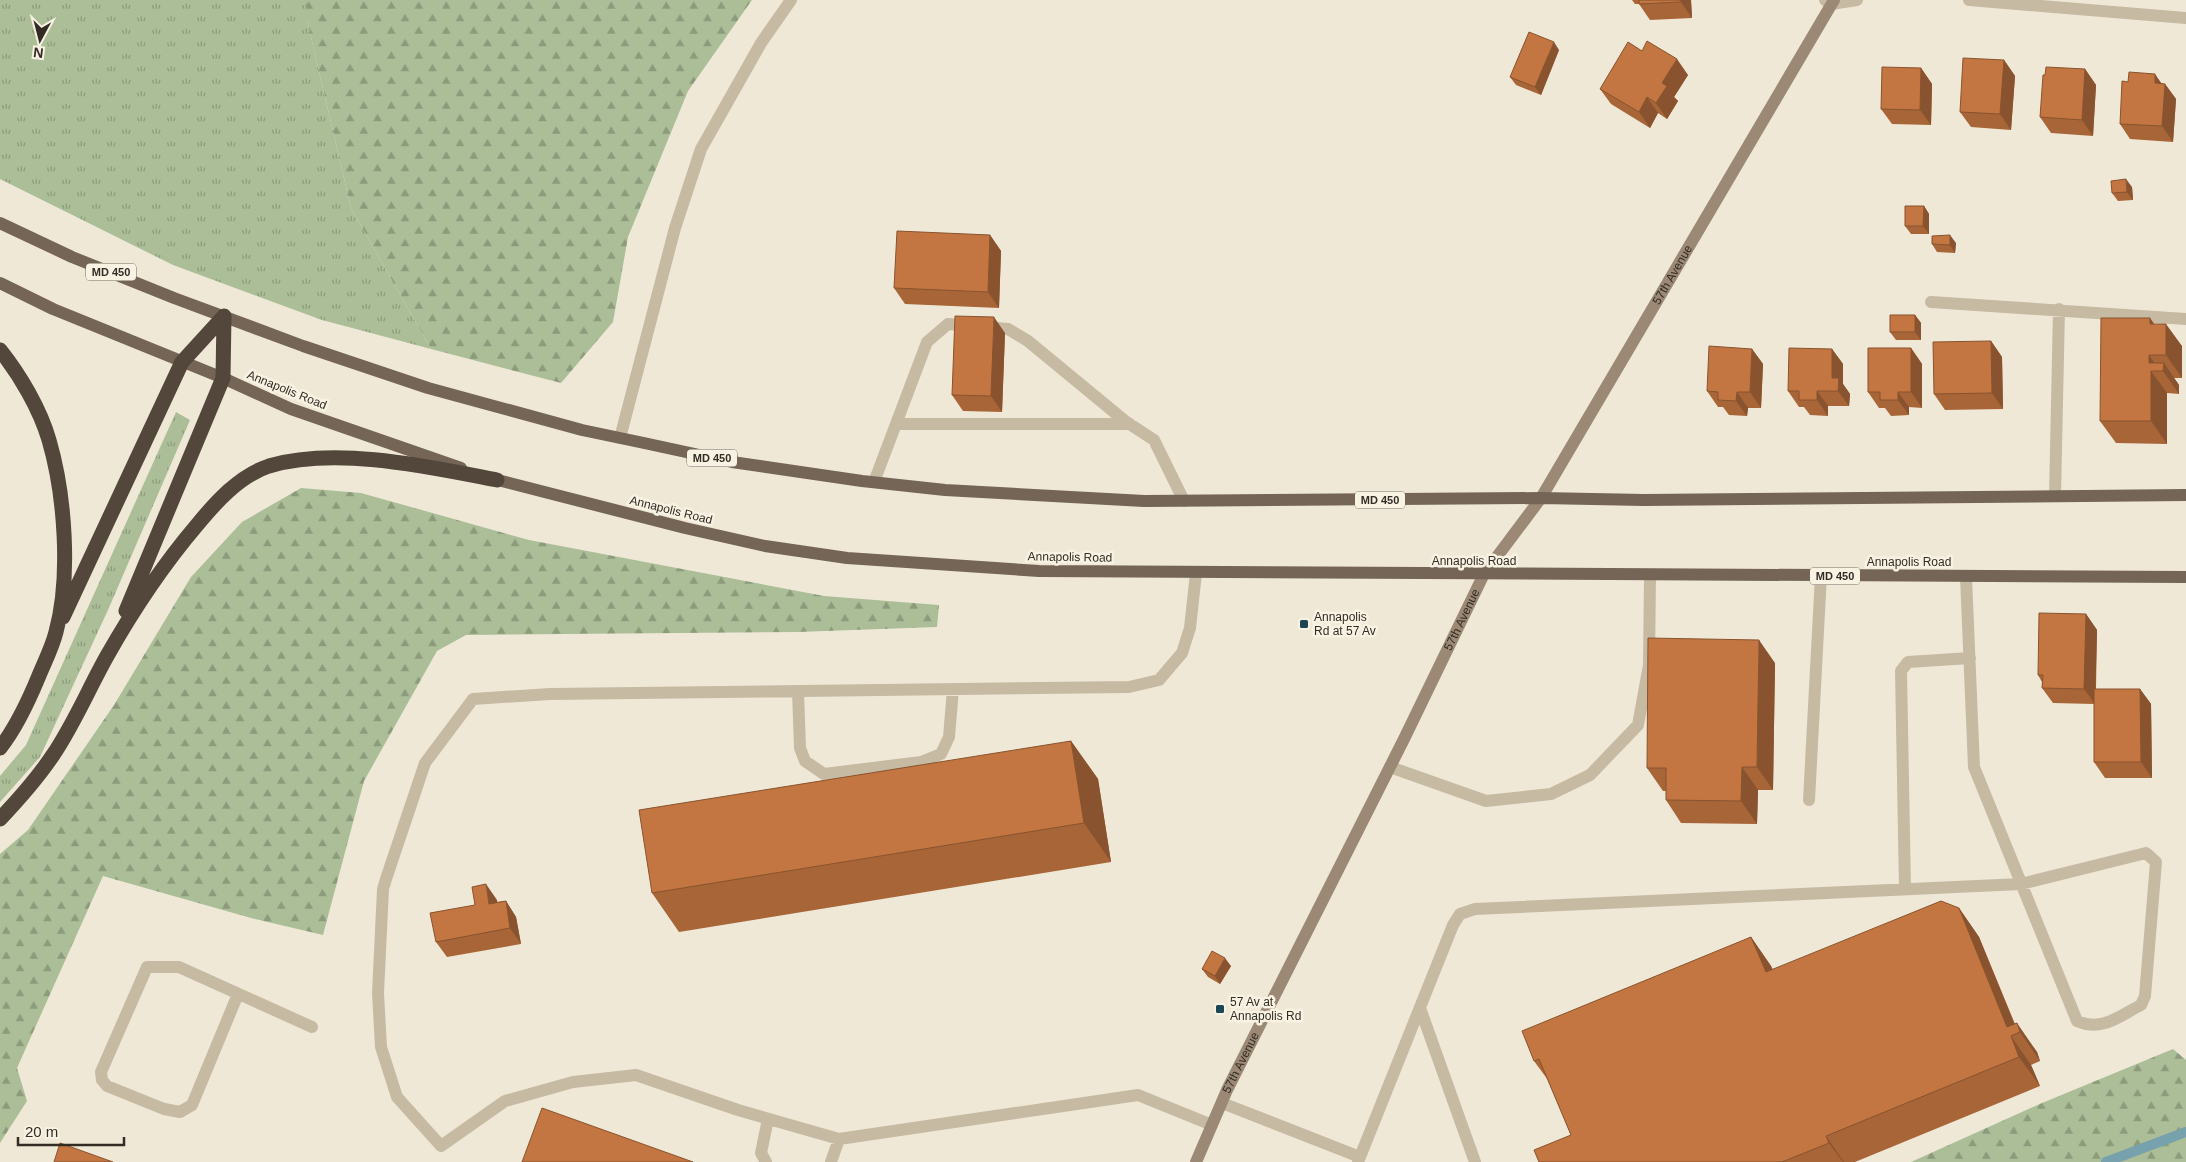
<svg xmlns="http://www.w3.org/2000/svg" width="2186" height="1162" font-family="Helvetica,sans-serif">
	<style>
		.grass { fill: url(#grass-tufts) }
		.forest { fill: url(#forest-firs) }
		.lines { fill: none; stroke-linecap: round; stroke-linejoin: round }
		.stream { stroke: #77a1ac; stroke-width: 10 }
		.lane { stroke: #c7baa3; stroke-width: 12 }
		.street { stroke: #c7baa3; stroke-width: 12 }
		.secondary { stroke: #9b8975; stroke-width: 12 }
		.primary { stroke: #746556; stroke-width: 12 }
		.highway { stroke: #53473c; stroke-width: 15 }
		.wall { fill: #a86538 }
		.shaded-wall { fill: #88532e }
		.building { fill: #c37641; stroke: #88532e }
		.poi-dot { fill: #1c4653; stroke: #f8f2e3; stroke-width: 2 }
		.labels { text-anchor: middle; stroke-width: 5; stroke-linejoin: round; paint-order: stroke }
		.shield { fill: #f8f2e3; stroke: #6e675e; stroke-width: 1 }
		.shield-label { font-size: 11px; font-weight: bold; fill: #332c25 }
		.street-label { font-size: 12px; fill: #332c25; stroke: #f8f2e3 }
		.poi-label { font-size: 12px; fill: #332c25; stroke: #f8f2e3; text-anchor: start }
	</style>
	<defs>
		<pattern id="grass-tufts" width="24" height="20" patternUnits="userSpaceOnUse" patternTransform="scale(1.25)"><rect width="24" height="20" fill="#abbe98"/><path d="M3 7l-1-3M5 7V3M7 7l1-3M15 17l-1-3M17 17v-4M19 17l1-3" fill="none" stroke="#8c9b7c"/></pattern>
		<pattern id="forest-firs" width="22" height="20" patternUnits="userSpaceOnUse" patternTransform="scale(1.25)"><rect width="22" height="20" fill="#abbe98"/><path d="M5 1l3.5 6h-7zM16 11l3.5 6h-7z" fill="#8c9b7c"/></pattern>
	</defs>
	<rect width="100%" height="100%" fill="#f0e8d7"/>
	<path class="grass" d="M0,0h307v20l44,188 80,141 -109,-29 -149,-55 -173,-86z
		M176,412l14,8 -82,190 -68,147 -40,45v-26l26,-31z"/>
	<path class="forest" d="M307,0h445l-64,91 -60,146 -15,85 -52,61 -130,-34 -80,-141 -44,-188z
		M301,488l60,5 168,47 295,56 115,9 -2,22 -139,5 -332,3 -29,16 -73,130 -41,154 -72,-17 -148,-42 -86,192 10,33 -27,42v-289l28,-24 86,-125 77,-128 51,-55z
		M2173,1049l13,11v102h-275l131,-59z"/>
	<g class="lines">
		<path class="stream" d="M2106,1162l80,-30"/>
		<path class="lane" d="M1931,302l255,17
			M896,424h234
			M620,438l55,-210 26,-79 60,-106 30,-43
			M874,482l53,-140 21,-18 60,5 20,12 97,80 29,19 30,61
			M2055,496l4,-187
			M1196,573l-6,55 -8,25 -23,27 -30,7 -579,7 -77,5 -48,64 -39,116 -3,10 -5,104 3,54 16,50 44,49 64,-45 68,-19 63,-7 102,35 101,29 299,-44 74,30
			M798,691l2,57 5,13 19,13 97,-12 20,-8 8,-17 4,-48
			M1390,767l96,34 65,-7 39,-19 48,-50 11,-60 1,-90
			M1809,800l12,-225
			M1905,889l-4,-218 7,-9 62,-4
			M238,994l-46,111 -12,7 -16,-3 -57,-23 -5,-6 -1,-8 46,-105h32l133,60
			M1420,1008l55,154
			M1222,1103l138,54
			M766,1162l-5,-9 7,-34
			M831,1162l8,-23
			M1358,1162l95,-237 7,-11 15,-5 546,-25 125,-31 10,9 -11,134 -4,9c-22,11 -39,27 -64,16l-103,-254 -8,-190"/>
		<path class="street" d="M1825,0l6,4 26,-4
			M1969,0l217,18"/>
		<path class="secondary" id="s1" d="M1196,1162l31,-72 177,-351 80,-165 57,-76 293,-498"/>
		<path class="primary" d="M0,223l72,34 102,41 129,48 125,42 154,42 62,13 88,19 130,19 83,9 199,11 397,-3 103,2 542,-5
			M0,283l53,26 170,69 68,31 170,59
			M490,478l195,50 80,18 82,12 192,13 1147,6"/>
		<path class="highway" d="M0,350c20,25 40,59 49,90 16,55 22,137 7,192 -4,16 -12,31 -18,46 -10,24 -22,50 -38,70
			M126,611l97,-233 1,-62
			M63,617l119,-255 42,-46
			M0,819c19,-20 37,-40 53,-64 21,-31 36,-67 54,-99 26,-46 56,-91 90,-131 19,-23 42,-49 72,-59 67,-20 161,1 228,14"/>
	</g>
	<path class="wall" d="M1632,0h59l1,18 -42,2 -11,-16h-4z
		M1559,50l-18,45 -25,-10 -6,-8z
		M1642,51l46,24 -14,22 4,4 -11,18 -9,-6 -8,15 -39,-24 -11,-15z
		M2004,60l11,16 -4,54 -40,-3 -11,-15z
		M1921,68l11,16 -1,41 -39,-1 -11,-15z
		M2085,69l11,16 -3,51 -42,-3 -11,-16 5,-42z
		M2162,83l3,1 11,15 -3,43 -43,-3 -10,-15z
		M2132,187l1,13 -15,1 -6,-8z
		M1924,206l5,8v20h-18l-6,-8z
		M990,235l11,16 -2,57 -94,-4 -11,-16z
		M1956,243l-1,10 -18,-1 -5,-8z
		M1915,315l6,8v17h-25l-6,-8z
		M2154,324l28,22v32h-8l5,7v9l-12,-1v51l-51,-1 -16,-22z
		M1005,333l-3,79 -39,-1 -11,-16z
		M1991,341l11,16 1,52 -58,1 -11,-16z
		M1911,348l11,16v44l-13,-1v8l-18,1 -6,-8h-6l-11,-16z
		M1752,349l11,15 -2,44h-13l-1,8 -18,-1 -6,-8h-5l-11,-16z
		M1832,349l11,15v20l7,10 -1,12h-21v10l-18,-1 -6,-8h-5l-11,-16z
		M2086,614l11,16 -1,59h44l11,15 1,74h-47l-11,-16v-58l-41,-1 -11,-15v-6l-4,-7z
		M1775,663l-2,127h-15l-1,34 -76,-1 -15,-23v-9h-3l-16,-23z
		M1071,741l27,38 13,83 -432,70 -27,-39z
		M497,900v2l9,-1 10,16 5,27 -74,13 -11,-15 39,-37z
		M1959,908l20,29 36,87 22,28 3,9 -9,4 9,21 -185,76h-316l32,-27 -23,-55 -14,-19 217,-124 20,29 2,4z
		M1231,966l-11,18 -12,-7 -6,-8z"/>
	<path class="shaded-wall" d="M1681,0h10l1,18 -11,-16z
		M1554,42l5,8 -18,45 -6,-8z
		M1677,59l11,16 -14,22 4,4 -11,18 -11,-16 6,-20z
		M2004,60l11,16 -4,54 -11,-16z
		M1921,68l11,16 -1,41 -11,-15z
		M2085,69l11,16 -3,51 -11,-16z
		M2155,74l9,13 1,-3 11,15 -3,43 -11,-16 -7,-43z
		M1647,97l11,16 -8,15 -11,-16z
		M2126,179l6,8 1,13 -6,-8z
		M1924,206l5,8v20l-6,-8z
		M990,235l11,16 -2,57 -11,-16z
		M1950,235l6,8 -1,10 -5,-8z
		M1915,315l6,8v17l-6,-8z
		M994,317l11,16 -3,79 -11,-16z
		M2150,318l16,22v-16l16,22v32l-16,-23 -16,-31z
		M1991,341l11,16 1,52 -11,-16z
		M1911,348l11,16v44l-11,-16z
		M1752,349l11,15 -2,44 -11,-16z
		M1832,349l11,15v20l7,10 -1,12 -11,-15 -6,-13z
		M2149,355l11,16 -11,-8z
		M2164,363l15,22v9l-16,-23z
		M2151,371l16,22v51l-16,-23z
		M1817,391l11,15v10l-11,-16z
		M1737,392l11,16 -1,8 -11,-15z
		M1898,392l11,15v8l-11,-15z
		M2086,614l11,16 -2,74 -11,-15z
		M1759,640l16,23 -2,127 -16,-23z
		M2140,689l11,15 1,74 -11,-16z
		M1071,741l27,38 13,83 -27,-39z
		M1742,767l16,23 -1,34 -16,-23z
		M486,884l11,16 3,19 -11,-15z
		M506,901l10,16 5,27 -11,-16z
		M1959,908l20,29 39,96 -11,-6z
		M1751,937l20,29 15,35 -20,-29z
		M1225,958l6,8 -11,18 -5,-8z
		M2017,1023l20,29 3,9 -20,-29z
		M2011,1036l20,29 9,21 -21,-29z
		M1826,1136l18,26h-1l-14,-19z"/>
	<path class="building" d="M1639,0h42v2l-42,2z
		M1529,32l25,10 -19,45 -25,-10z
		M1647,41l30,18 -15,24 5,3 -11,17 -9,-6 -8,15 -39,-23 28,-47 14,9z
		M1963,58l41,2 -4,54 -40,-2z
		M1882,67l39,1 -1,42 -39,-1z
		M2046,67l39,2 -3,51 -42,-3 3,-42h2z
		M2129,72l26,2v9l10,1 -3,42 -42,-2 2,-43 6,1z
		M2126,179l1,13 -15,1 -1,-12z
		M1905,206h19l-1,20h-18z
		M897,231l93,4 -2,57 -94,-4z
		M1950,235v10l-18,-1v-8z
		M1890,315h25v17h-25z
		M955,316l39,1 -3,79 -39,-1z
		M2101,318h49v6h16v31h-17v8h15l-1,8h-12v50h-51z
		M1991,341l1,52 -58,1 -1,-52z
		M1709,346l43,3 -2,43h-13l-1,9 -18,-1v-8l-11,-1z
		M1789,348l43,1v29h7l-1,13h-21v9h-18v-9h-11z
		M1868,348h43v44h-13v8h-18v-8h-12z
		M2039,613l47,1 -2,75 -42,-1 1,-13h-5z
		M1648,638l111,2 -2,127h-15l-1,34 -75,-1v-32h-19z
		M2094,689h46l1,73h-47z
		M1071,741l13,82 -432,70 -13,-83z
		M486,884l3,20 17,-3 4,27 -74,14 -6,-29 45,-8 -3,-18z
		M1941,901l18,7 48,119 10,-4 3,9 -9,4 8,21 -193,79 3,7 -47,19h-243l-5,-12 37,-15 -32,-76 -5,2 -12,-30 229,-94 15,35z
		M1212,951l13,7 -10,18 -13,-7z
		M542,1108l151,54h-171z
		M60,1143l53,19h-59z"/>
	<g class="poi-dot">
		<rect x="1299" y="619" width="10" height="10" rx="2.5"/>
		<rect x="1215" y="1004" width="10" height="10" rx="2.5"/>
	</g>
	<g class="labels">
		<g class="shield">
			<rect x="86" y="263.5" width="50" height="17" rx="4"/>
			<rect x="687" y="449.5" width="50" height="17" rx="4"/>
			<rect x="1355" y="491.5" width="50" height="17" rx="4"/>
			<rect x="1810" y="567.5" width="50" height="17" rx="4"/>
		</g>
		<g class="shield-label">
			<text x="111" y="276">MD 450</text>
			<text x="712" y="462">MD 450</text>
			<text x="1380" y="504">MD 450</text>
			<text x="1835" y="580">MD 450</text>
		</g>
		<g class="street-label">
			<text dy="4" stroke="none"><textPath href="#s1" startOffset="1009">57th Avenue</textPath></text>
			<text transform="translate(287 390) rotate(22)" y="4">Annapolis Road</text>
			<text transform="translate(671 510) rotate(14)" y="4">Annapolis Road</text>
			<text transform="translate(1070 557) rotate(1)" y="4">Annapolis Road</text>
			<text x="1474" y="565">Annapolis Road</text>
			<text x="1909" y="566">Annapolis Road</text>
			<text dy="4" stroke="none"><textPath href="#s1" startOffset="604">57th Avenue</textPath></text>
			<text dy="4" stroke="none"><textPath href="#s1" startOffset="109">57th Avenue</textPath></text>
		</g>
		<g class="poi-label">
			<text x="1314" y="621">Annapolis<tspan x="1314" dy="14">Rd at 57 Av</tspan></text>
			<text x="1230" y="1006">57 Av at<tspan x="1230" dy="14">Annapolis Rd</tspan></text>
		</g>
	</g>
	<g transform="translate(40 40) rotate(187)" stroke="#f8f2e3" stroke-width="4" paint-order="stroke">
	<path d="M0-4L9 19L0 12L-9 19Z" fill="#332c25"/>
	<text y="-8" font-size="14" font-weight="bold" text-anchor="middle" fill="#332c25">N</text>
	</g>
	<path d="M18 1137v8h106v-8" fill="none" stroke="#332c25" stroke-width="2.5"/>
	<text x="25" y="1137" font-size="15" fill="#332c25" stroke="#f8f2e3" stroke-width="4" paint-order="stroke">20 m</text>
</svg>
